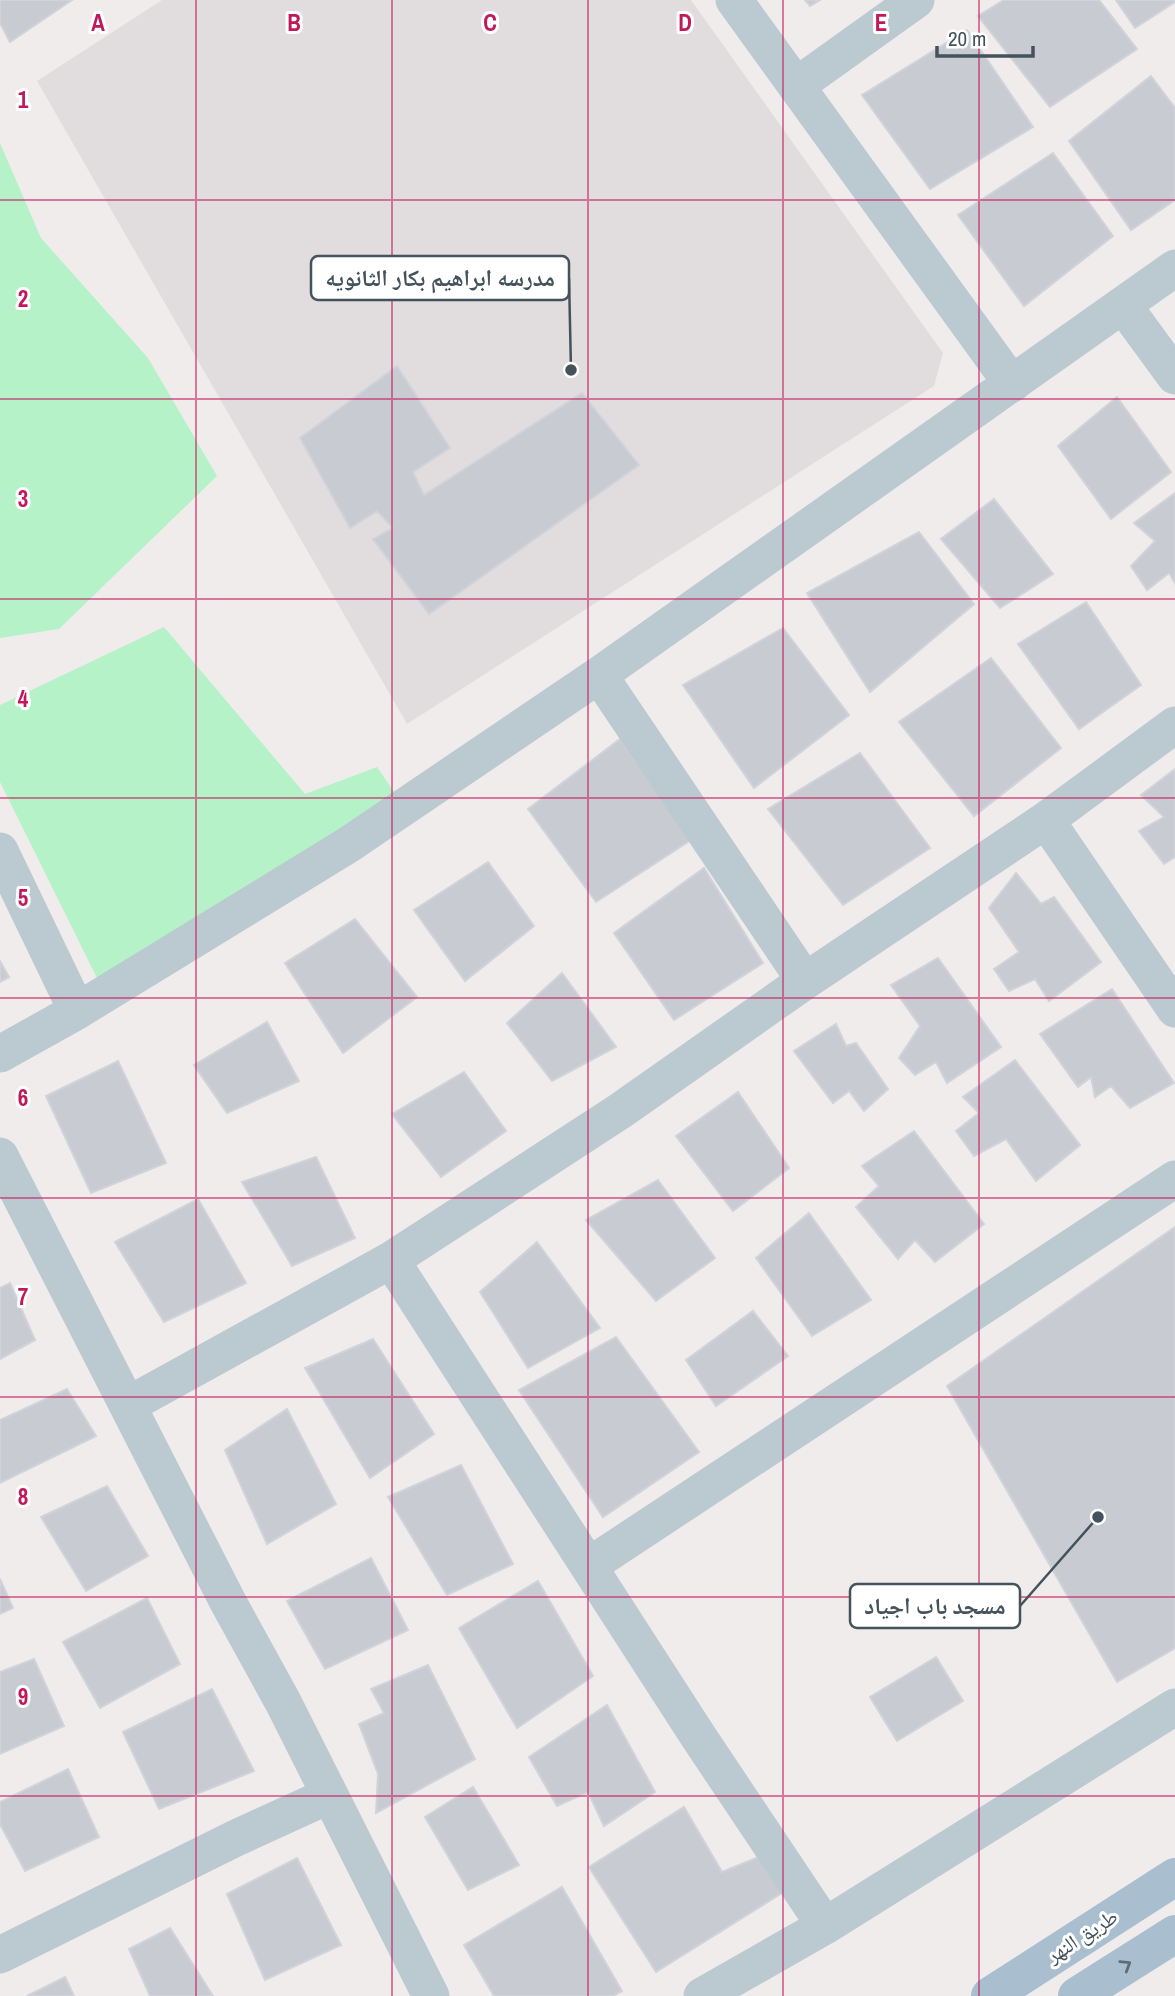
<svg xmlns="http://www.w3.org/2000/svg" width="1175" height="1996" font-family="'Archivo Narrow','Noto Naskh Arabic',sans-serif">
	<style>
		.education { fill: #e1ddde }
		.green { fill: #b5f2c8 }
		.building { fill: #c8ccd2; stroke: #d0d3d9; stroke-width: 2 }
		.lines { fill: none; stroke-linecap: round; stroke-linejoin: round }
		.minor { stroke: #bbc9d0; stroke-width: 37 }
		.primary { stroke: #a9bfcf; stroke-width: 38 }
		.oneway { stroke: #5c6d78 }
		.grid { fill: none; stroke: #c2185b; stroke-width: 2; stroke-opacity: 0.55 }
		.labels { text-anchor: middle; stroke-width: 6; stroke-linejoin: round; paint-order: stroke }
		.street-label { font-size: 21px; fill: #43525b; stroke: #fff }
		.grid-label { font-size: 23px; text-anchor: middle; font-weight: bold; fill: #c2185b; stroke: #fff; stroke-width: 6; stroke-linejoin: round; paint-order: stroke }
		.leader { fill: none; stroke: #43525b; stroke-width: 2.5 }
		.callout-dot { fill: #43525b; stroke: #fff; stroke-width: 2.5 }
		.callout { fill: #fff; stroke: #43525b; stroke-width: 2.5 }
		.callout-label { font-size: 23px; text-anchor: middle; font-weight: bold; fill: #43525b }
	</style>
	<rect width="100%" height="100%" fill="#f0ecec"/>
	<path class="education" d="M162,0h529l252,353 -9,33 -527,338 -370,-643z"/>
	<path class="green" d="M0,143l41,95 107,120 69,118 -158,153 -59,9z
		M164,627l141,167 72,-27 25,36 -304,177 -98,-198v-77z"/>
	<path class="building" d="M0,0h72l-62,42 -10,-19z
		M805,0h15l-10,6z
		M1004,0h95l38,49 -87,58 -72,-91z
		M1116,0h59v2l-40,26z
		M967,30l66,97 -103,62 -68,-94z
		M1151,76l24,32v92l-44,30 -62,-89z
		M1053,153l60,83 -89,70 -66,-91z
		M397,366l53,82 -37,24 11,23 158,-102 57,72 -210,149 -56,-75 20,-11 -16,-17 -27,17 -50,-90z
		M1117,397l54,75 -60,47 -53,-73z
		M1175,493v90l-6,-10 -22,17 -16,-24 24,-25 -21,-18z
		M994,499l59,75 -53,34 -59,-69z
		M919,532l55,72 -104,88 -63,-99z
		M1086,602l55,83 -62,44 -61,-85z
		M783,628l66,87 -95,73 -71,-103z
		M991,658l70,90 -87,68 -75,-94z
		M620,739l71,101 -95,62 -68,-93z
		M860,753l70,95 -87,57 -75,-96z
		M1175,769v88l-11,7 -25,-33 25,-14 -23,-22z
		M488,862l46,64 -69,55 -51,-71z
		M704,868l59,95 -89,57 -60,-87z
		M1016,873l25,31 13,-7 47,65 -52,39 -14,-22 -26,12 -15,-22 25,-17 -30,-44z
		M355,919l62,78 -74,56 -58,-90z
		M938,958l63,89 -54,36 -11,-21 -21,13 -16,-17 21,-32 -29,-41z
		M0,961l9,16 -9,5z
		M562,973l54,74 -64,34 -45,-58z
		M1112,989l62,94 -44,25 -19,-22 -16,11 -4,-20 -13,10 -38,-53z
		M267,1022l32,59 -72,32 -33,-48z
		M836,1024l10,22 10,-3 32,46 -24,22 -15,-20 -16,12 -39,-52z
		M1015,1060l65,85 -44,36 -30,-42 -32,17 -18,-25 23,-18 -16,-16z
		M118,1061l48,102 -75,30 -45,-97z
		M464,1072l42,59 -65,46 -49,-63z
		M738,1092l51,76 -56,43 -57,-75z
		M914,1131l70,93 -49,38 -20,-22 -17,19 -42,-52 23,-21 -17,-20z
		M316,1157l39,81 -63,28 -50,-84z
		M658,1180l57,78 -59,43 -70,-81z
		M198,1199l48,84 -82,39 -49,-80z
		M809,1213l62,87 -59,36 -56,-78z
		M1175,1227v421l-58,34 -170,-296z
		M537,1242l63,86 -72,40 -48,-76z
		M10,1283l25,57 -35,19v-71z
		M753,1311l35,45 -72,50 -30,-46z
		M616,1337l83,115 -96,65 -84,-127z
		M373,1339l61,95 -64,44 -65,-110z
		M67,1389l29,47 -96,47v-63z
		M287,1409l49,95 -69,40 -42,-94z
		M461,1465l52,99 -66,31 -59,-98z
		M107,1486l41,70 -62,35 -45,-74z
		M371,1558l37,72 -83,39 -38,-68z
		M0,1579l13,29 -13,6z
		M538,1581l55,95 -76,52 -58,-100z
		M147,1598l33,66 -80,44 -37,-66z
		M936,1657l27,44 -66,40 -27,-44z
		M34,1659l30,67 -64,28v-82z
		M428,1665l47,94 -99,54 2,-39 -19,-50 25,-11 -13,-24z
		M212,1689l42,82 -95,38 -36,-77z
		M607,1705l48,87 -51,34 -16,-34 -31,14 -28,-49z
		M68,1769l31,68 -74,34 -25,-47v-22z
		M473,1787l46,78 -51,25 -43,-73z
		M684,1807l38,65 39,-16 21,37 -126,79 -67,-105z
		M297,1858l44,87 -76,35 -38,-86z
		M562,1887l60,104 -9,5h-119l-30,-51z
		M170,1928l43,68h-63l-21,-47z
		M65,1977l9,19h-47z"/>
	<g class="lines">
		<path class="minor" d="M734,0l278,384
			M796,86l120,-86
			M1123,305l52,71
			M599,675l206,306
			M1046,820l129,189
			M0,851l77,160
			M0,1054l77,-43 271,-166 251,-170 576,-407
			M0,1156l228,446 55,100 148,294
			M391,1260l307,476 127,190
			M128,1405l263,-145 229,-149 185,-130 241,-161 129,-95
			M590,1565l585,-386
			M0,1955l236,-117 94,-43
			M702,1996l123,-70 350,-219"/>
		<path class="primary" d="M990,1996l185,-119
			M1077,1996l98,-62"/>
	</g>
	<defs><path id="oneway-chevron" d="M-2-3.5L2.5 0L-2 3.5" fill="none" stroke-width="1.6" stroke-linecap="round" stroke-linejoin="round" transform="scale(1.75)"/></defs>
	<use class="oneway" href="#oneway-chevron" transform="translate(1126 1965) rotate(-32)"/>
	<path class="grid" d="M196,0v1996M392,0v1996M588,0v1996M783,0v1996M979,0v1996M0,200h1175M0,399h1175M0,599h1175M0,798h1175M0,998h1175M0,1198h1175M0,1397h1175M0,1597h1175M0,1796h1175"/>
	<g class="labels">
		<g class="street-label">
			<text transform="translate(1082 1936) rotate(-33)" y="7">طريق النهر</text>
		</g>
	</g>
	<g class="grid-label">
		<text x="98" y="31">A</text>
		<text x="294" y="31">B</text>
		<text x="490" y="31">C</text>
		<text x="685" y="31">D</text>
		<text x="881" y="31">E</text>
		<text x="23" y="108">1</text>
		<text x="23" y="307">2</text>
		<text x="23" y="507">3</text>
		<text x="23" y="707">4</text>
		<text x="23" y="906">5</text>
		<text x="23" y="1106">6</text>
		<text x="23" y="1305">7</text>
		<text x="23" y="1505">8</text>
		<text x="23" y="1705">9</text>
	</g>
	<path class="leader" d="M571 370L569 278M1098 1517L1020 1606"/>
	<g class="callout-dot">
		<circle cx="571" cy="370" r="7"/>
		<circle cx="1098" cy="1517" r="7"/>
	</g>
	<g class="callout">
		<rect x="311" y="256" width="258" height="44" rx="7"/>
		<rect x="850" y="1584" width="170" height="44" rx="7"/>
	</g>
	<g class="callout-label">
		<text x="440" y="286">مدرسه ابراهيم بكار الثانويه</text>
		<text x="935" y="1614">مسجد باب اجياد</text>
	</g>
	<path d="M937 46v10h96v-10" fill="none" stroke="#43525b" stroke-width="3.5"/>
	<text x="948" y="46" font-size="21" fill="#43525b" stroke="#ffffff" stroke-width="5" paint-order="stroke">20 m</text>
</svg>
